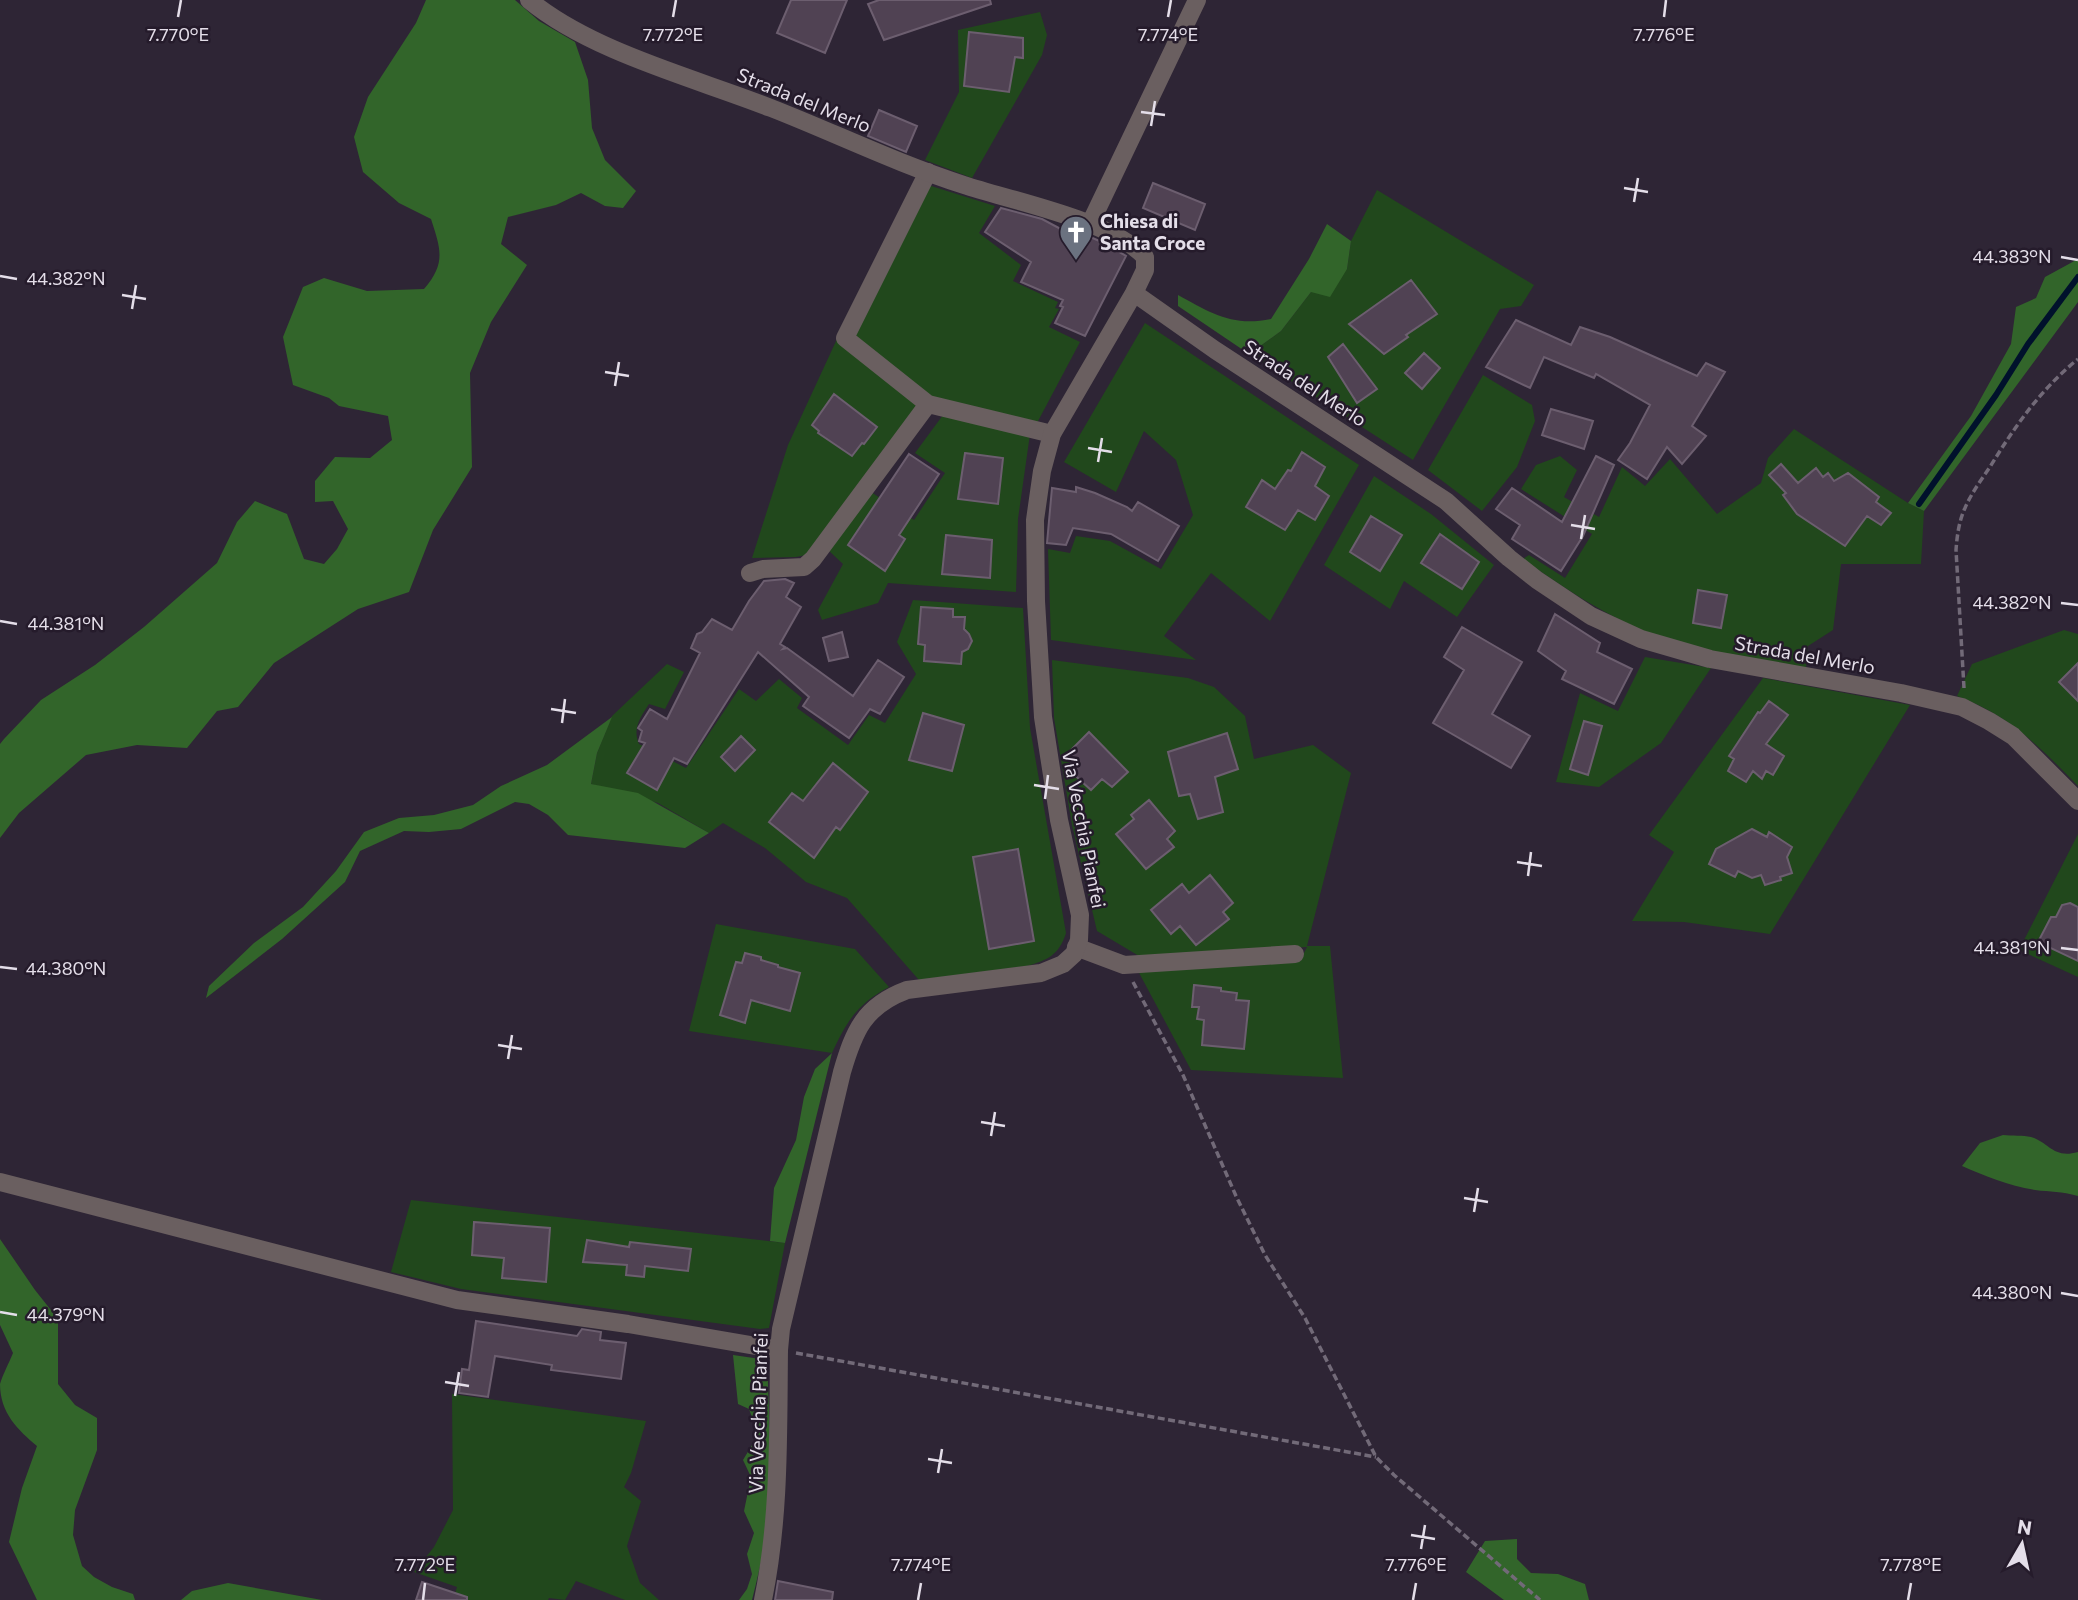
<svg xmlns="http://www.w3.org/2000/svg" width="2078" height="1600" font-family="Commissioner,sans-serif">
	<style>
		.green { fill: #21481c }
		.forest { fill: #32652a }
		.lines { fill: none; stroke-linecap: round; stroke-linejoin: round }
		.stream { stroke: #00112c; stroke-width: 6 }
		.building { fill: #504253; stroke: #6c5e6f; stroke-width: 2 }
		.path { stroke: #726a78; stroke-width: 3.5; stroke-dasharray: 7 3.5; stroke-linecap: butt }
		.minor { stroke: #6a5f60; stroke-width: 18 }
		.tertiary { stroke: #6a5f60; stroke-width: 18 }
		.ticks { fill: none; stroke: #e4dee9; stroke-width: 2.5 }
		.labels { text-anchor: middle; stroke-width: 5; stroke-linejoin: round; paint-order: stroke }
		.street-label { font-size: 19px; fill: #e4dee9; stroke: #251b2b }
		.poi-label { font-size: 19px; font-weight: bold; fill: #e4dee9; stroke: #251b2b; text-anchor: start }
		.ticks-label { font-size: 18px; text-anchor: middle; fill: #e4dee9; stroke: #251b2b; stroke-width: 5; stroke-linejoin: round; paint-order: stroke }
	</style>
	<rect width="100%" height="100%" fill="#2e2535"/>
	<path class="green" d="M1040,12l7,23 -5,20 -70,123 -47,-18 34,-68 -1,-62z
		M928,185l67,21 -16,27 42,32 -8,16 45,21 -3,6 4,1 -10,18 31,15 -43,81 -107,-26 -78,-60z
		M1377,190l157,95 -13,21 -21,3 -87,151 -164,-106 32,-23 30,-39 36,-23 4,-28z
		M1145,323l214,142 -89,156 -59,-48 -47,63 32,24 -145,-20 -3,-91 22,4 6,-17 34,5 51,28 32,-54 -17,-55 -32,-29 -28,61 -52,-30z
		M837,339l81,65 -112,151 -10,2 -44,1 36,-113z
		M1483,375l49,30 3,16 -18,46 -35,44 -54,-41z
		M943,415l87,19 -12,85 -2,73 -128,-9 -10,20 -56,17 -4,-10 25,-46 -16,-15 44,-57 43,28 31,-47 -30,-20z
		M1794,429l114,74 16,8 -3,53h-80l-8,66 -25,16 -2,22c-37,-7 -75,-11 -112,-20 -62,-15 -119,-52 -171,-89l6,-4 36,23 27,-44 -71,-45 15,-24 24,-9 17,14 -13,27 35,20 23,-50 23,19 25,-27 47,55 44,-31 7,-25z
		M1374,476l57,38 63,51 -37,52 -53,-36 -14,28 -66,-44z
		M913,600l110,8 7,120 36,205c-7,22 -18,27 -39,33l-108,14 -72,-82 -41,-16 -41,-34 -42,-25 -14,10 -51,-30 -67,-19 6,-31 15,-37 55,-52 17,8 -19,37 -16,-5c-8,13 -17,24 -10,40l47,24 53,-79 17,12 23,-22 23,19 -5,10 51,37 21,-30 16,8 31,-49 -19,-32z
		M2064,630l14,4v152c-38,-39 -69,-71 -121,-90l15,-32z
		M1645,657l66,11 -50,75 -62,44 -43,-5 24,-89 38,18z
		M1052,660l136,18 26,9 31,29 9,43 59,-14 38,28 -44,173h23l13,132 -152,-8 -54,-101 164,-10 6,-12 -168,9 -42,-25 -25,-106 -18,-107z
		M1763,678l147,27 -140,229 -86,-12 -52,-1 42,-69 -25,-17z
		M2078,834v143l-59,-27z
		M716,924l139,25 34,38c-32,17 -42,34 -57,66l-143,-22z
		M411,1200l374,43 -16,85 -9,1 -299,-40 -70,-17z
		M452,1394l194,27 -15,52 -7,14 17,14 -14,45 13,37 19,17h-34l-49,-19 -11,19 -16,-2 -1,2h-95l4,-13 -43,-15 20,-25 19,-37z"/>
	<path class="forest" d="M426,0h89l24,21 36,21 13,38 4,48 13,32 31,31 -13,17 -18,-2 -24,-13 -25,12 -48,12 -7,27 26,21 -36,57 -21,51 2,94 -39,63 -24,62 -51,17 -84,54 -36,44 -21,4 -30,37 -50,-3 -51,10 -67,58 -19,25v-94l4,-5 37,-39 54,-35 49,-38 73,-64 20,-41 18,-21 32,13 17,45 20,5 13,-15 11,-20 -15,-28 -18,1v-21l20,-24 35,1 22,-18 -4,-24 -49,-10 -10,-8 -36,-13 -10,-48 20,-50 21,-9 43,13 57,-2c22,-26 17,-39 7,-70l-32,-16 -36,-31 -9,-35 14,-40 48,-74z
		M1327,224l24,17 -4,28 -17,28 -19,-5 -30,39 -32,23 -71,-48v-11c33,18 54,32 93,24l38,-60z
		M2078,259v43l-154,209 -16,-8 63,-87 40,-72 5,-37 20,-9 9,-21z
		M612,717l-15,36 -6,31 47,9 71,40 -24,15 -117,-13 -20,-20 -19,-11 -14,-2 -54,27 -32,3 -25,-1 -44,20 -15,31 -63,57 -76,59 3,-12 45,-43 49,-36 33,-36 28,-39 35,-14 35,-3 39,-10 28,-19 46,-21z
		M832,1053l-47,190 -15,-2 4,-53 22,-48 8,-43 11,-28z
		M2003,1135c9,1 20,0 28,2 19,6 22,22 47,15v44c-17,-5 -27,-4 -43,-6 -26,-4 -50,-14 -73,-24l18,-23z
		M0,1239l35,51 23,29v65l17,21 22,13v32l-22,60 -2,25 9,31 12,11 18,10 21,7 2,6h-98l-28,-58 13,-54 15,-42c-19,-16 -37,-33 -37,-62 3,-10 9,-21 13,-31l-13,-28z
		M733,1355l34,5c2,52 5,103 1,154 -2,29 -9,58 -16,86h-13l8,-11 5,-15 -5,-20 7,-21 -10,-22 7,-34 -8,-17 15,-25 -9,-26 -11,-5z
		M1517,1539v20l14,14 27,1 27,10 4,16h-85l-38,-28 19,-31z
		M228,1583l94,17h-141l11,-9z"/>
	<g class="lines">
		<path class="stream" d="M1919,504l77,-109 32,-51 50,-67"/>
	</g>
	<path class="building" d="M791,0h56l-22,53 -48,-20z
		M879,0h111l1,4 -107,36 -16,-36z
		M969,32l54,6v20l-8,-1 -6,35 -45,-6z
		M879,110l38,16 -11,26 -38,-16z
		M1153,183l52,21 -10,26 -52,-22z
		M1001,208l41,11 30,16 2,-5 7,3 23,10 22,13 -41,80 -30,-13 8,-16 -3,-1 3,-6 -42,-18 10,-20 -46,-30z
		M1411,280l26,34 -31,21 2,2 -24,17 -35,-30z
		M1516,320l55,25 9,-18 30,10 87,39 9,-13 19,9 -33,54 14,10 -24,28 -15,-17 -20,32 -29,-19 12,-17 20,-38 -54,-31 -2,4 -50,-21 -14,31 -44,-21z
		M1343,344l34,45 -20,14 -29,-46z
		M1424,353l16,15 -18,21 -17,-16z
		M834,394l43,33 -13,17 -2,-1 -10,13 -34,-23 1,-2 -7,-6z
		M1551,409l42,12 -9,28 -42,-14z
		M1302,452l23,15 -10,19 14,10 -14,24 -17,-10 -13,20 -39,-23 16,-27 13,9 13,-19 3,1z
		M965,453l38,5 -5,46 -40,-5z
		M909,454l30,20 -40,61 6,4 -20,32 -37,-26z
		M1596,456l18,9 -31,71 -22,35 -49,-32 8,-14 -24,-16 16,-21 50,34z
		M1781,464l17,19 18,-15 7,9 5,-4 6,8 14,-8 31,24 -3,5 15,11 -10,12 -14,-9 -22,30 -48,-32 -14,-19 3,-2 -17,-18z
		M1076,487l19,6 32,14 5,4 6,-9 41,24 -21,35 -47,-27 -38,-6 -7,17 -19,-2 5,-55 24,4z
		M1371,516l31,19 -22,36 -30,-19z
		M1440,534l39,28 -17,27 -41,-26z
		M946,535l46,5 -2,38 -48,-4z
		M785,579l9,4 -8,14 15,10 -21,37 5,3 -2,2 4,-1 66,48 25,-36 26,17 -24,37 -10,-5 -21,29 -46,-32 6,-9 -51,-45 -71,112 -13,-6 -17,32 -30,-17 18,-30 -6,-2 3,-10 -4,-3 12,-19 17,10 33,-66 -9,-5 6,-14 5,-2 10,-13 20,11 17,-29 15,-20z
		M1698,590l29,5 -6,33 -28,-5z
		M921,607l32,2v8h12l-1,12 5,5 3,7 -4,8 -6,3 -1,12 -37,-3 1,-16 -7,-1z
		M1555,614l45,29 -3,9 35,17 -18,35 -52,-25 4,-8 -28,-20z
		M1462,627l60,35 -30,52 38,22 -19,32 -78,-45 31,-53 -20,-13z
		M842,632l6,25 -19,4 -6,-23z
		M2078,663v38l-19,-19z
		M1769,701l19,14 -22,29 18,12 -11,19 -7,-4 -4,8 -9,-8 -7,11 -18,-11 6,-12 -5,-3 29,-44 2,1z
		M923,713l41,12 -12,46 -43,-11z
		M1584,721l18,5 -14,49 -18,-6z
		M1089,732l39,40 -16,15 -10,-8 -11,11 -22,-20 3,-5 -4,-12z
		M1227,733l11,36 -23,8 8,35 -25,7 -8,-25 -11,2 -11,-44z
		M741,736l14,14 -20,21 -14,-14z
		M833,763l35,29 -28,38 -4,-3 -22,31 -45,-36 23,-29 11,8z
		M1149,800l26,31 -8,8 7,8 -28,22 -30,-35 18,-15 -3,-4z
		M1752,829l15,8 2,-5 23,15 -5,10 5,16 -12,4 1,3 -16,5 -4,-10 -9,3 -14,-7 -3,6 -26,-13 7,-15z
		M1018,849l16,92 -45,8 -16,-92z
		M1210,875l23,28 -10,9 6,7 -33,26 -16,-19 -9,8 -20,-24 31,-26 7,9z
		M2070,903l8,4v54l-40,-19 13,-25h5l6,-12z
		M745,953l16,4v3l17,5v2l22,6 -10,38 -39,-11 -6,23 -25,-8 16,-53 6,1z
		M1194,985l27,3v3l16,2 -1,7 13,1 -5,48 -42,-4 2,-25 -7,-1 2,-12h-7z
		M474,1222l76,6 -4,54 -44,-4 2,-20 -32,-3z
		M587,1240l42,7 1,-5 61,7 -3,22 -43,-5 -1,11 -18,-2 1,-10 -44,-3z
		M476,1321l101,15 5,-7 19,3 -1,8 26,3 -5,36 -70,-9 1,-5 -57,-9 -7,41 -29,-4 3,-24 7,1z
		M778,1581l55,11 -1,8h-57z
		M422,1582l45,15v3h-51z"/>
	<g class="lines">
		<path class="path" d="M1964,688l-8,-138c1,-14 3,-29 9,-42 6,-14 16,-28 25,-41 25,-41 51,-78 88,-108
			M1133,982l50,93 53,121 29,59 40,63 71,139 18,18 146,125
			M796,1353l580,104"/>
		<path class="minor" d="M928,404l-83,-66 83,-166
			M750,573l13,-4 41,-2 9,-8 115,-155 124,30
			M1076,947l48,18 171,-11
			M0,1182l457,118 171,24 151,26"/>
		<path class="tertiary" d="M529,0c63,52 166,78 242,108 64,25 127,56 193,77 48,16 147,35 181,72v13l-11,23 81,57 231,151 63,57 28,22 54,36 50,23 69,20 191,34 61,14 27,14 24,15 65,65
			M1090,224l107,-224
			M763,1600c17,-83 15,-166 16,-250l2,-21 61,-257c12,-41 22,-66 65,-82l134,-17 22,-9 11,-10 5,-14 1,-25 -21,-95 -16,-103 -7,-116 -1,-81 7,-49 10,-37 82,-141"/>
	</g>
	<path class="ticks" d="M178,17l3,-17M673,17l3,-17M1168,17l3,-17M1664,17l2,-17M1141,112l24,3M1151,126l4,-25M1624,188l24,4M1634,202l4,-24M2061,257l17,3M0,276l17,3M122,295l24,4M132,309l4,-24M605,372l24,4M615,386l4,-24M1088,448l24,4M1098,462l4,-24M1571,525l24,4M1581,539l4,-24M2061,603l17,2M0,621l17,3M551,709l25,4M562,723l3,-24M1034,785l25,4M1045,799l3,-24M1517,862l25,4M1528,876l3,-24M2061,948l17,2M0,967l17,2M498,1045l24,4M508,1059l4,-24M981,1122l24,4M991,1136l4,-24M1464,1198l24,4M1474,1212l4,-24M2061,1293l17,3M0,1312l17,3M445,1382l24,4M455,1396l4,-24M928,1459l24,4M938,1473l4,-24M1411,1535l24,4M1421,1549l4,-24M423,1600l2,-17M918,1600l3,-17M1413,1600l3,-17M1908,1600l3,-17"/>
	<defs>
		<symbol id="church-pin" viewBox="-11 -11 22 30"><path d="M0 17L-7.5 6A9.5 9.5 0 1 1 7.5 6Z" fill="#6b7280" stroke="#251b2b"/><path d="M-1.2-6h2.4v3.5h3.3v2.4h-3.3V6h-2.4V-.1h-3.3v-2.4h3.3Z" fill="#fff"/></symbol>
	</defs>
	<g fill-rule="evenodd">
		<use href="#church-pin" x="1057" y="213" width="38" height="52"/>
	</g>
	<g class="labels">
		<g class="street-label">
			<text transform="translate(804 100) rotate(22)" y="7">Strada del Merlo</text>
			<text transform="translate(1305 383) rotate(33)" y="7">Strada del Merlo</text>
			<text transform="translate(1805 655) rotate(10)" y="7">Strada del Merlo</text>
			<text transform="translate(1084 829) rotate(79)" y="7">Via Vecchia Pianfei</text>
			<text transform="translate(758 1413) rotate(-88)" y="7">Via Vecchia Pianfei</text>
		</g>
		<g class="poi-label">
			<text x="1100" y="228">Chiesa di<tspan x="1100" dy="22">Santa Croce</tspan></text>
		</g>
	</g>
	<g class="ticks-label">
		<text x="178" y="41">7.770°E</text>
		<text x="673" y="41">7.772°E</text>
		<text x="1168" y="41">7.774°E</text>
		<text x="1664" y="41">7.776°E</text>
		<text x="2012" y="263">44.383°N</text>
		<text x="66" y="285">44.382°N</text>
		<text x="2012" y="609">44.382°N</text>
		<text x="66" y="630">44.381°N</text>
		<text x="2012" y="954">44.381°N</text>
		<text x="66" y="975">44.380°N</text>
		<text x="2012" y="1299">44.380°N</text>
		<text x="66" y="1321">44.379°N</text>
		<text x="425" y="1571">7.772°E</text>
		<text x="921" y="1571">7.774°E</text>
		<text x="1416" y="1571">7.776°E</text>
		<text x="1911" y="1571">7.778°E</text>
	</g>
	<g transform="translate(2022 1544) rotate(9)" stroke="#251b2b" stroke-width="5" paint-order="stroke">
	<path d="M0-5L12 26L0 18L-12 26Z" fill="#e4dee9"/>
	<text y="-10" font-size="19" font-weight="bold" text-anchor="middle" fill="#e4dee9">N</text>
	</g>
</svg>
